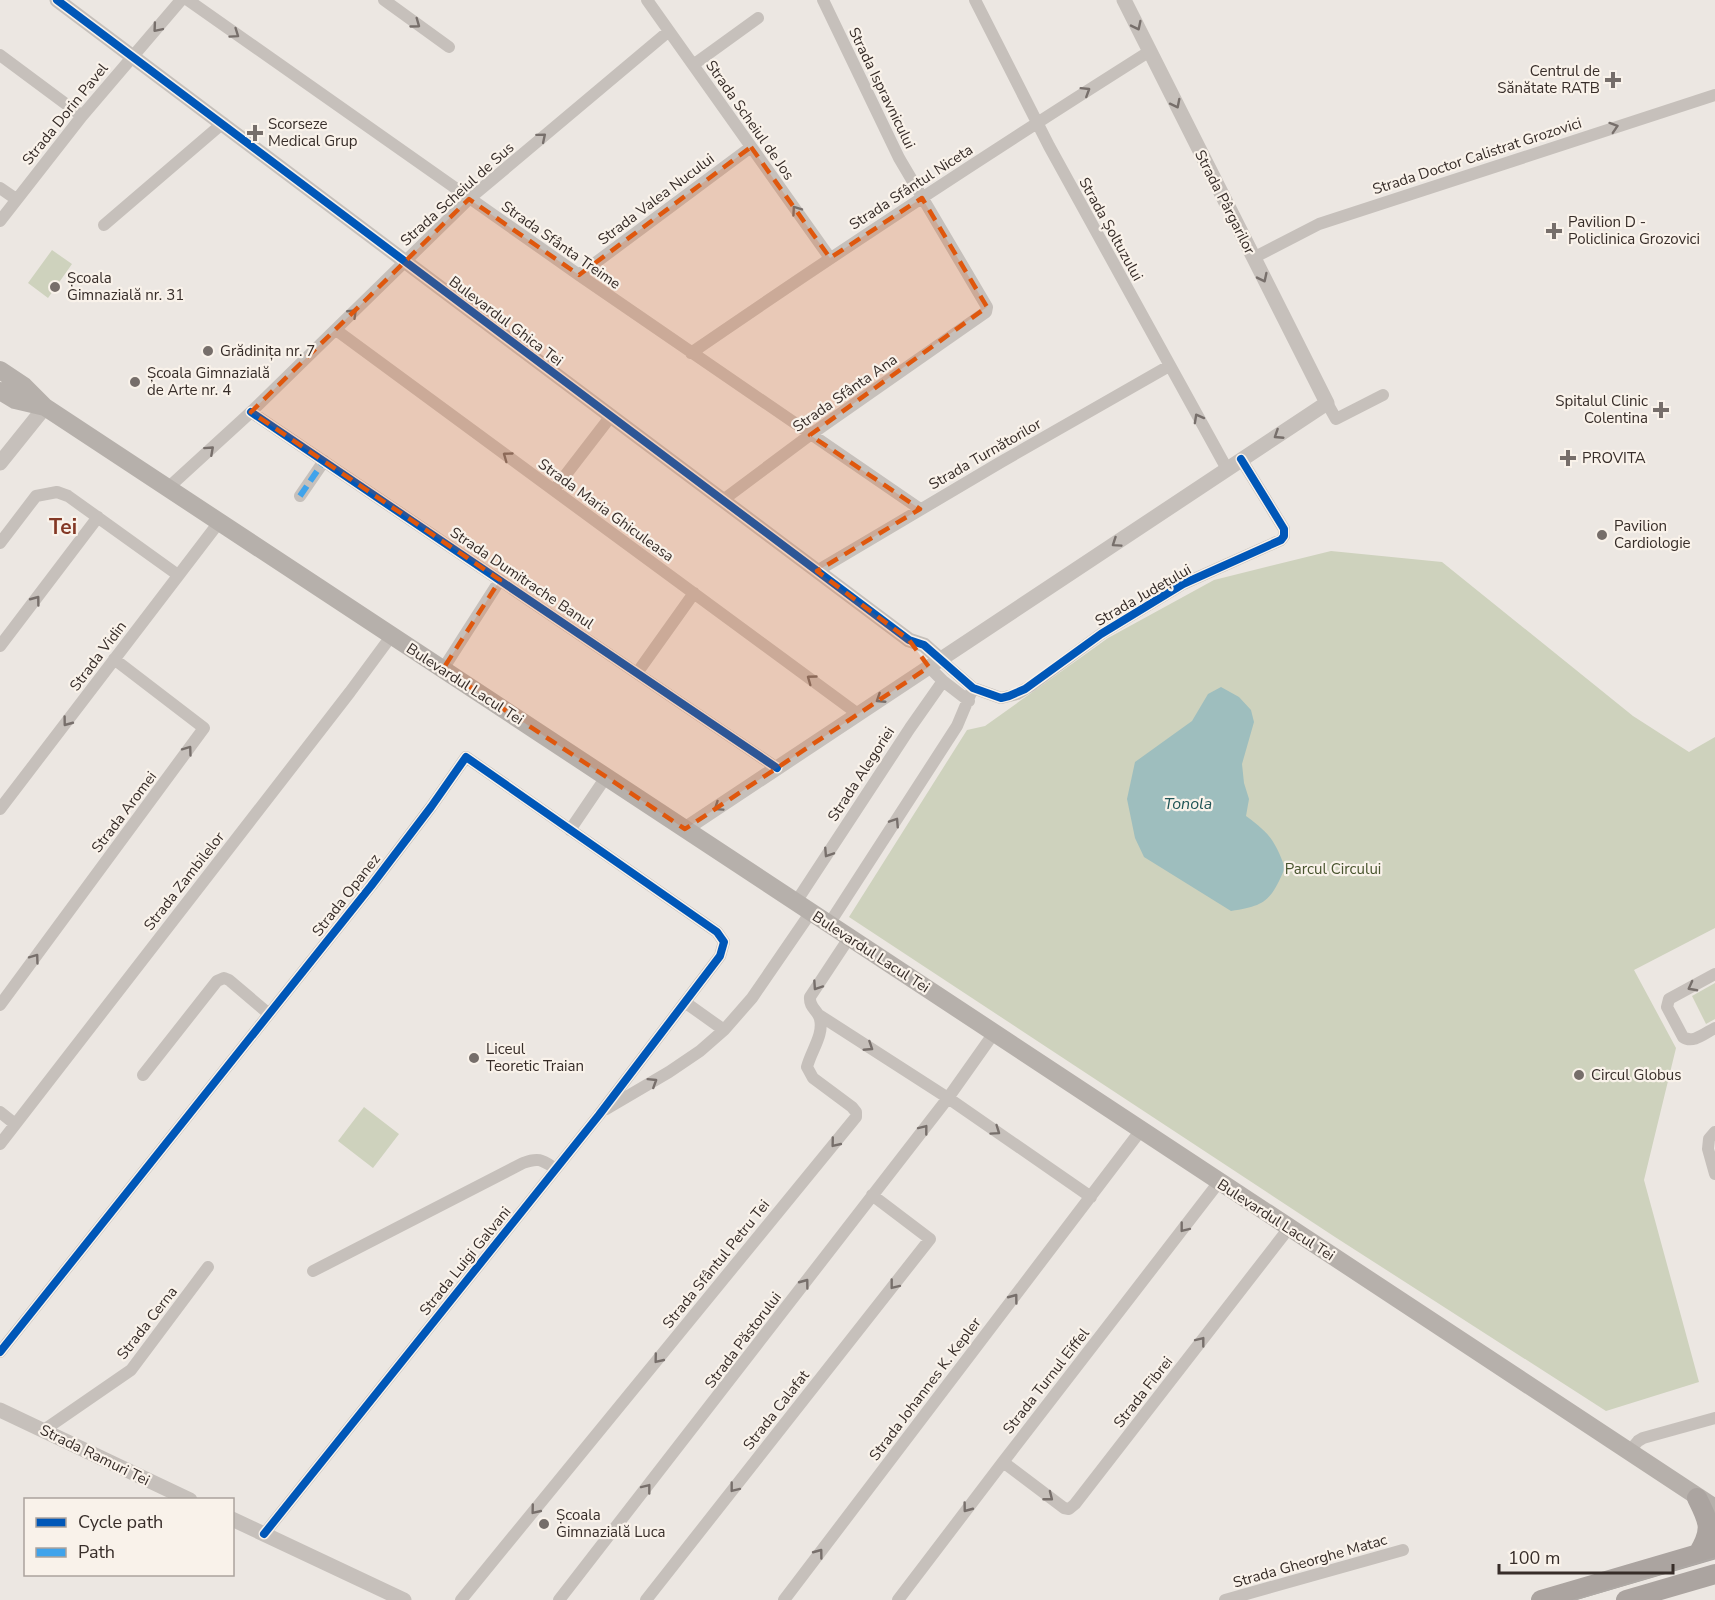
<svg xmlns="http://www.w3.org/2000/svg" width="1715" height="1600" font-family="'Nunito Sans',sans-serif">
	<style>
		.green { fill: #ced2bd }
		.water { fill: #9ebebe }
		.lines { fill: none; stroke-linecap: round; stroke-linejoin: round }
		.minor { stroke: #c6c0bb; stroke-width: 12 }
		.tertiary { stroke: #c6c0bb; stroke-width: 15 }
		.secondary { stroke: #b6b0ab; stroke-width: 18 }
		.primary { stroke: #aba4a0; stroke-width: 20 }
		.tram { stroke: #aea9a5; stroke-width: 1.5 }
		.quiet { stroke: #3fa3eb; stroke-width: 6; stroke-dasharray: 12 6; stroke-linecap: butt }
		.cycleway-casing { stroke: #f9f2ea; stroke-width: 11 }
		.cycleway { stroke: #0057b8; stroke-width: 8 }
		.oneway { stroke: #776f6b }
		.marked { fill: #df570d; fill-opacity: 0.2; stroke: #df570d; stroke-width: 4.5; stroke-dasharray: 12 8; stroke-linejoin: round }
		.poi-dot { fill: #766e6a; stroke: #f9f2ea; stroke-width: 2 }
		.labels { text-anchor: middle; stroke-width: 4.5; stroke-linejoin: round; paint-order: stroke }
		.poi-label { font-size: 15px; fill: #372d29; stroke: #f9f2ea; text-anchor: start }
		.street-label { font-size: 15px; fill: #372d29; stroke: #f9f2ea }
		.park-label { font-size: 15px; fill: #48542e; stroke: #f9f2ea }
		.water-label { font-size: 16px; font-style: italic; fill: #205557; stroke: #f9f2ea }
		.district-label { font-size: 21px; font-weight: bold; fill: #833825; stroke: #f9f2ea }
	</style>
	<rect width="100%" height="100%" fill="#ece7e2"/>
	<path class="green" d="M52,250l20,14 -24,34 -20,-15z
		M1331,551l111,11 191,154 56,36 26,-15v191l-81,42 42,78 -32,132 55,202 -93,29 -271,-174 -486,-320 118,-187 18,-4 123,-88 106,-58z
		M1715,983v36l-9,5 -14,-28z
		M364,1107l35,27 -26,34 -35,-27z"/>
	<path class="water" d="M1221,687l18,10 12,13 3,12 -12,42 2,19 5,16 -3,17c23,17 29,24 39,52 -14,32 -19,38 -54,43l-87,-54 -9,-19 -8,-39 8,-37 57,-41 16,-27z"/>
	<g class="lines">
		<path class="minor" d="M188,0l391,275 341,234
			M384,0l65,47
			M647,0l183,258
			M975,0l74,146 178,323
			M0,55l82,61
			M693,65l65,-47
			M0,188l16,11
			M0,221l82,-105 99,-116
			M104,225l119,-102
			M1253,258l66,-34 396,-129
			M579,275l172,-128
			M336,330l522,384
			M691,353c151,-104 304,-204 459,-302
			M1327,403l9,16 47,-24
			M251,412l526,356
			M169,487l82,-75 218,-213 200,-168
			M554,490l57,-74
			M300,496l24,-35
			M723,500l87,-65 176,-123 1,-5 -88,-149 -76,-158
			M0,543l36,-47 21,-4 11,4 110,79
			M817,571l184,-109 168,-96
			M0,646l98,-129
			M941,660l32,28 28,10 16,-4 15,-9 69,-51 82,-50 98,-44 3,-4v-7l-43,-70
			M443,669l57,-89
			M637,673l57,-80
			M943,681l26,20
			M0,809l220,-288
			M570,830l36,-53
			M796,902l114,-174 33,-47 -14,-14
			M829,924l128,-198 16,-38
			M1715,974l-46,25 -2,8 16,30c10,7 22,-4 32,-9
			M686,1003l38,27
			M0,1005l204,-277 -90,-69
			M819,1015l129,83 143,99
			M143,1075l74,-94 7,-3 5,2 40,34
			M606,1109l63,-37 31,-21 24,-21 28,-32 59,-86
			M0,1112l15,12
			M1715,1132l-6,7 -1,10 7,25
			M0,1144l350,-452 42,-57
			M313,1271l210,-108c16,-6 19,-3 33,6
			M0,1352l371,-466 60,-79 35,-50 251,175 7,10 -4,14 -121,159 -335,419
			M44,1430l87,-60 77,-103
			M1628,1453l10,-12 5,-3 72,-20
			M1003,1462l61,46 5,1 6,-5 214,-276
			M461,1600l395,-483v-5l-4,-5 -39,-29 -6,-11c4,-16 17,-32 13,-48 -2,-9 -11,-11 -10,-22l39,-59
			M559,1600l389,-502 46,-65
			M646,1600l284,-361 -58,-44
			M784,1600l357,-470
			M898,1600l105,-138 216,-280
			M1225,1600l178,-50"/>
		<path class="tertiary" d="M57,0l852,640 15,5 17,15
			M0,463l45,-56
			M685,829l642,-426 -203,-403
			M0,1410l190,90
			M232,1519l172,81"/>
		<path class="secondary" d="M0,370l24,16 21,21 1670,1101
			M0,391l15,9 30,7"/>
		<path class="primary" d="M1697,1498c12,24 16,31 1,56
			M1541,1600l174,-51
			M1626,1600l89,-26"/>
		<path class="tram" d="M1574,1600l141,-42"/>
		<path class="quiet" d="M300,496l24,-35"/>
		<defs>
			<path id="cycleway" d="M57,0l852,640 15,5 49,43 28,10 8,-2 16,-7 76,-55 82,-50 98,-44 3,-4v-7l-43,-70
				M251,412l526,356
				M0,1352l371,-466 60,-79 35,-50 251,175 7,10 -4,14 -121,159 -335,419"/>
		</defs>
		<use href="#cycleway" class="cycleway-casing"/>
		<use href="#cycleway" class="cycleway"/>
	</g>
	<defs><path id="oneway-chevron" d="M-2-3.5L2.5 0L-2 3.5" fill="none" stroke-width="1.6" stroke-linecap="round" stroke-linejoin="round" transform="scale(1.5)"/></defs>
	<g class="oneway">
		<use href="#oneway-chevron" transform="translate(416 24) rotate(36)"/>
		<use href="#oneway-chevron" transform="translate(1137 26) rotate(64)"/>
		<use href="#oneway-chevron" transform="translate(157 28) rotate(130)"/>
		<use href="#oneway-chevron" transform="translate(235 34) rotate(35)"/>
		<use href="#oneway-chevron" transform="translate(1086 91) rotate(-32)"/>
		<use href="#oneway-chevron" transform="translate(1176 104) rotate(63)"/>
		<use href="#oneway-chevron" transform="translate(1614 127) rotate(-18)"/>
		<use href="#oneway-chevron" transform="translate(542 137) rotate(-40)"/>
		<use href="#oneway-chevron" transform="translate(796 210) rotate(-125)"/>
		<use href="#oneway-chevron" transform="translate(1263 278) rotate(64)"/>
		<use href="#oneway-chevron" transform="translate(353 313) rotate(-44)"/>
		<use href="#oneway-chevron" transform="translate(1198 418) rotate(-119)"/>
		<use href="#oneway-chevron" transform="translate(1278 435) rotate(147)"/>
		<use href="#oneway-chevron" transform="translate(210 450) rotate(-42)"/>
		<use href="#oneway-chevron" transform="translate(507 456) rotate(-144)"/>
		<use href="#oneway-chevron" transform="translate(1116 543) rotate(146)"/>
		<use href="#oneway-chevron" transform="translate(36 600) rotate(-53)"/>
		<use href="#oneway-chevron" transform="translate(811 679) rotate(-144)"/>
		<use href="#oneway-chevron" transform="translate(880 699) rotate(147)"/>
		<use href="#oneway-chevron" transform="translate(67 722) rotate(127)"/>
		<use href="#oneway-chevron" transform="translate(188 750) rotate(-54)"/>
		<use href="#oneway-chevron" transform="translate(718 807) rotate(146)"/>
		<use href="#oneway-chevron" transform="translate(895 822) rotate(-57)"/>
		<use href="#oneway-chevron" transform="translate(828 853) rotate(123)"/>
		<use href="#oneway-chevron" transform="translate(35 958) rotate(-54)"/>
		<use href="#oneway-chevron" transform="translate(817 986) rotate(124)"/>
		<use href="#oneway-chevron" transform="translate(1692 987) rotate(152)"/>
		<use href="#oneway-chevron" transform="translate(869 1047) rotate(33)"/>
		<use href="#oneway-chevron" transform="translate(653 1082) rotate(-32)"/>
		<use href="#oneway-chevron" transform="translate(924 1129) rotate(-52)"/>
		<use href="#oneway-chevron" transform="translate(996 1131) rotate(35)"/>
		<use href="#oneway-chevron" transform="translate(835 1143) rotate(129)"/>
		<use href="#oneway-chevron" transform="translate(1184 1228) rotate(128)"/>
		<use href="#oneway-chevron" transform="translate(805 1283) rotate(-53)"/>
		<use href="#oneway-chevron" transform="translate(894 1285) rotate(128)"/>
		<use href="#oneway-chevron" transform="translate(1014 1298) rotate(-53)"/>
		<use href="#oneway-chevron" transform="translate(1201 1341) rotate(-52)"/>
		<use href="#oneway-chevron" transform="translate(658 1359) rotate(129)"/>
		<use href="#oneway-chevron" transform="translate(647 1488) rotate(-52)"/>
		<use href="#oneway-chevron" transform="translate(734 1488) rotate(128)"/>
		<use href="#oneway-chevron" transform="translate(1049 1497) rotate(38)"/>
		<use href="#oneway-chevron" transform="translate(967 1508) rotate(127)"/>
		<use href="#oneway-chevron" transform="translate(535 1510) rotate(129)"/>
		<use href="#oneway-chevron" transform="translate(819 1553) rotate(-53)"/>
	</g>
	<path class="marked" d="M751,147l79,111 92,-60 65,109 -177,128 110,74 -103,62 92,69 20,27 -244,162 -242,-160 57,-89 -249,-168 218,-213 110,76z"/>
	<g class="poi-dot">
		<path d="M1610 71h6v6h6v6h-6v6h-6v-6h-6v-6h6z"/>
		<path d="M252 124h6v6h6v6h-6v6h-6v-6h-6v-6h6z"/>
		<path d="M1551 222h6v6h6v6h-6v6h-6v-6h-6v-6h6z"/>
		<circle cx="55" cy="287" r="6"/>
		<circle cx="208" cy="351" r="6"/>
		<circle cx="135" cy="382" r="6"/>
		<path d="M1658 401h6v6h6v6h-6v6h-6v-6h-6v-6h6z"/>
		<path d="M1565 449h6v6h6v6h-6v6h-6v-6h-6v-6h6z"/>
		<circle cx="1602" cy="535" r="6"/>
		<circle cx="474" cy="1058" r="6"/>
		<circle cx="1579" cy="1075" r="6"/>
		<circle cx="544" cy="1524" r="6"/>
	</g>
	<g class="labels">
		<g class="poi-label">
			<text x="1600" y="76" text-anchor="end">Centrul de<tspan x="1600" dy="17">Sănătate RATB</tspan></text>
			<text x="268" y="129">Scorseze<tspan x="268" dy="17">Medical Grup</tspan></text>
			<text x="1568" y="227">Pavilion D -<tspan x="1568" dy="17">Policlinica Grozovici</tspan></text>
			<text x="67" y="283">Școala<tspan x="67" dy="17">Gimnazială nr. 31</tspan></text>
			<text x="220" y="356">Grădinița nr. 7</text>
			<text x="147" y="378">Școala Gimnazială<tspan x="147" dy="17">de Arte nr. 4</tspan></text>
			<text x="1648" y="406" text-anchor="end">Spitalul Clinic<tspan x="1648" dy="17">Colentina</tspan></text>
			<text x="1582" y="463">PROVITA</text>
			<text x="1614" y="531">Pavilion<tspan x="1614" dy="17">Cardiologie</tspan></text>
			<text x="486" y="1054">Liceul<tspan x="486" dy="17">Teoretic Traian</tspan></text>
			<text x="1591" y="1080">Circul Globus</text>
			<text x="556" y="1520">Școala<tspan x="556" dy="17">Gimnazială Luca</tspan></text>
		</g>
		<g class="street-label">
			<text transform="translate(882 88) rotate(64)" y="5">Strada Ispravnicului</text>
			<text transform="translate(65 114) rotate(-51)" y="5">Strada Dorin Pavel</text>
			<text transform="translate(750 120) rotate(55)" y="5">Strada Scheiul de Jos</text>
			<text transform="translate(1477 156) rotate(-18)" y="5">Strada Doctor Calistrat Grozovici</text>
			<text transform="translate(911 187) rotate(-33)" y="5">Strada Sfântul Niceta</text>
			<text transform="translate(457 194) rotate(-42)" y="5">Strada Scheiul de Sus</text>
			<text transform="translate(656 199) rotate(-37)" y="5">Strada Valea Nucului</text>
			<text transform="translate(1225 202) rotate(63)" y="5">Strada Pârgarilor</text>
			<text transform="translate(1111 229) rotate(61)" y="5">Strada Șoltuzului</text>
			<text transform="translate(561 245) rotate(35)" y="5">Strada Sfânta Treime</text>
			<text transform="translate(506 321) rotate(37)" y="5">Bulevardul Ghica Tei</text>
			<text transform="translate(845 393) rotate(-35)" y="5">Strada Sfânta Ana</text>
			<text transform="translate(985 454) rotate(-30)" y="5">Strada Turnătorilor</text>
			<text transform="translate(606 510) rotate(36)" y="5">Strada Maria Ghiculeasa</text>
			<text transform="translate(522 578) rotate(34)" y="5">Strada Dumitrache Banul</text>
			<text transform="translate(1143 595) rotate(-30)" y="5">Strada Județului</text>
			<text transform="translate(98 656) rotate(-53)" y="5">Strada Vidin</text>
			<text transform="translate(465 684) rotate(33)" y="5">Bulevardul Lacul Tei</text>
			<text transform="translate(861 774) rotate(-57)" y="5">Strada Alegoriei</text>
			<text transform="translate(124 812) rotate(-53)" y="5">Strada Aromei</text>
			<text transform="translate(184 881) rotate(-52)" y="5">Strada Zambilelor</text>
			<text transform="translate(346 895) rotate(-52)" y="5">Strada Opanez</text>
			<text transform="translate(871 952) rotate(33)" y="5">Bulevardul Lacul Tei</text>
			<text transform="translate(1276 1220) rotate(33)" y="5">Bulevardul Lacul Tei</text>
			<text transform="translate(465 1261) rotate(-51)" y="5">Strada Luigi Galvani</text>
			<text transform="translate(716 1264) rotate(-51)" y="5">Strada Sfântul Petru Tei</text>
			<text transform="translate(147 1323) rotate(-52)" y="5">Strada Cerna</text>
			<text transform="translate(743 1340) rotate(-53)" y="5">Strada Păstorului</text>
			<text transform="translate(1046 1381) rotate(-52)" y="5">Strada Turnul Eiffel</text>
			<text transform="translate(925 1389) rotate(-53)" y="5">Strada Johannes K. Kepler</text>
			<text transform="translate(1143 1392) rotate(-52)" y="5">Strada Fibrei</text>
			<text transform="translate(776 1410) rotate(-52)" y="5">Strada Calafat</text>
			<text transform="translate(95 1455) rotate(26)" y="5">Strada Ramuri Tei</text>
			<text transform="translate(1310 1561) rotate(-16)" y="5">Strada Gheorghe Matac</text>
		</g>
		<g class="park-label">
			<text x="1333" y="874">Parcul Circului</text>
		</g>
		<g class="water-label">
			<text x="1188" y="809">Tonola</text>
		</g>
		<g class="district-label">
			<text x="63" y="534">Tei</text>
		</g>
	</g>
	<rect x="24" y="1498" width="210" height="78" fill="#f9f2ea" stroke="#aba39d" stroke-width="1.5"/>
	<rect x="36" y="1518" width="30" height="9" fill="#0057b8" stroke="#aba39d" stroke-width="1.5"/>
	<text x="78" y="1528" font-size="18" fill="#372d29">Cycle path</text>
	<rect x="36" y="1548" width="30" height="9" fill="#3fa3eb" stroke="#aba39d" stroke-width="1.5"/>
	<text x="78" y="1558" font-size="18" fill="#372d29">Path</text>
	<path d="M1499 1564v9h174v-9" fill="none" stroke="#372d29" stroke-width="3"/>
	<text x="1508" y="1564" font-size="18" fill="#372d29" stroke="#f9f2ea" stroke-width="4.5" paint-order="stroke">100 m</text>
</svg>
